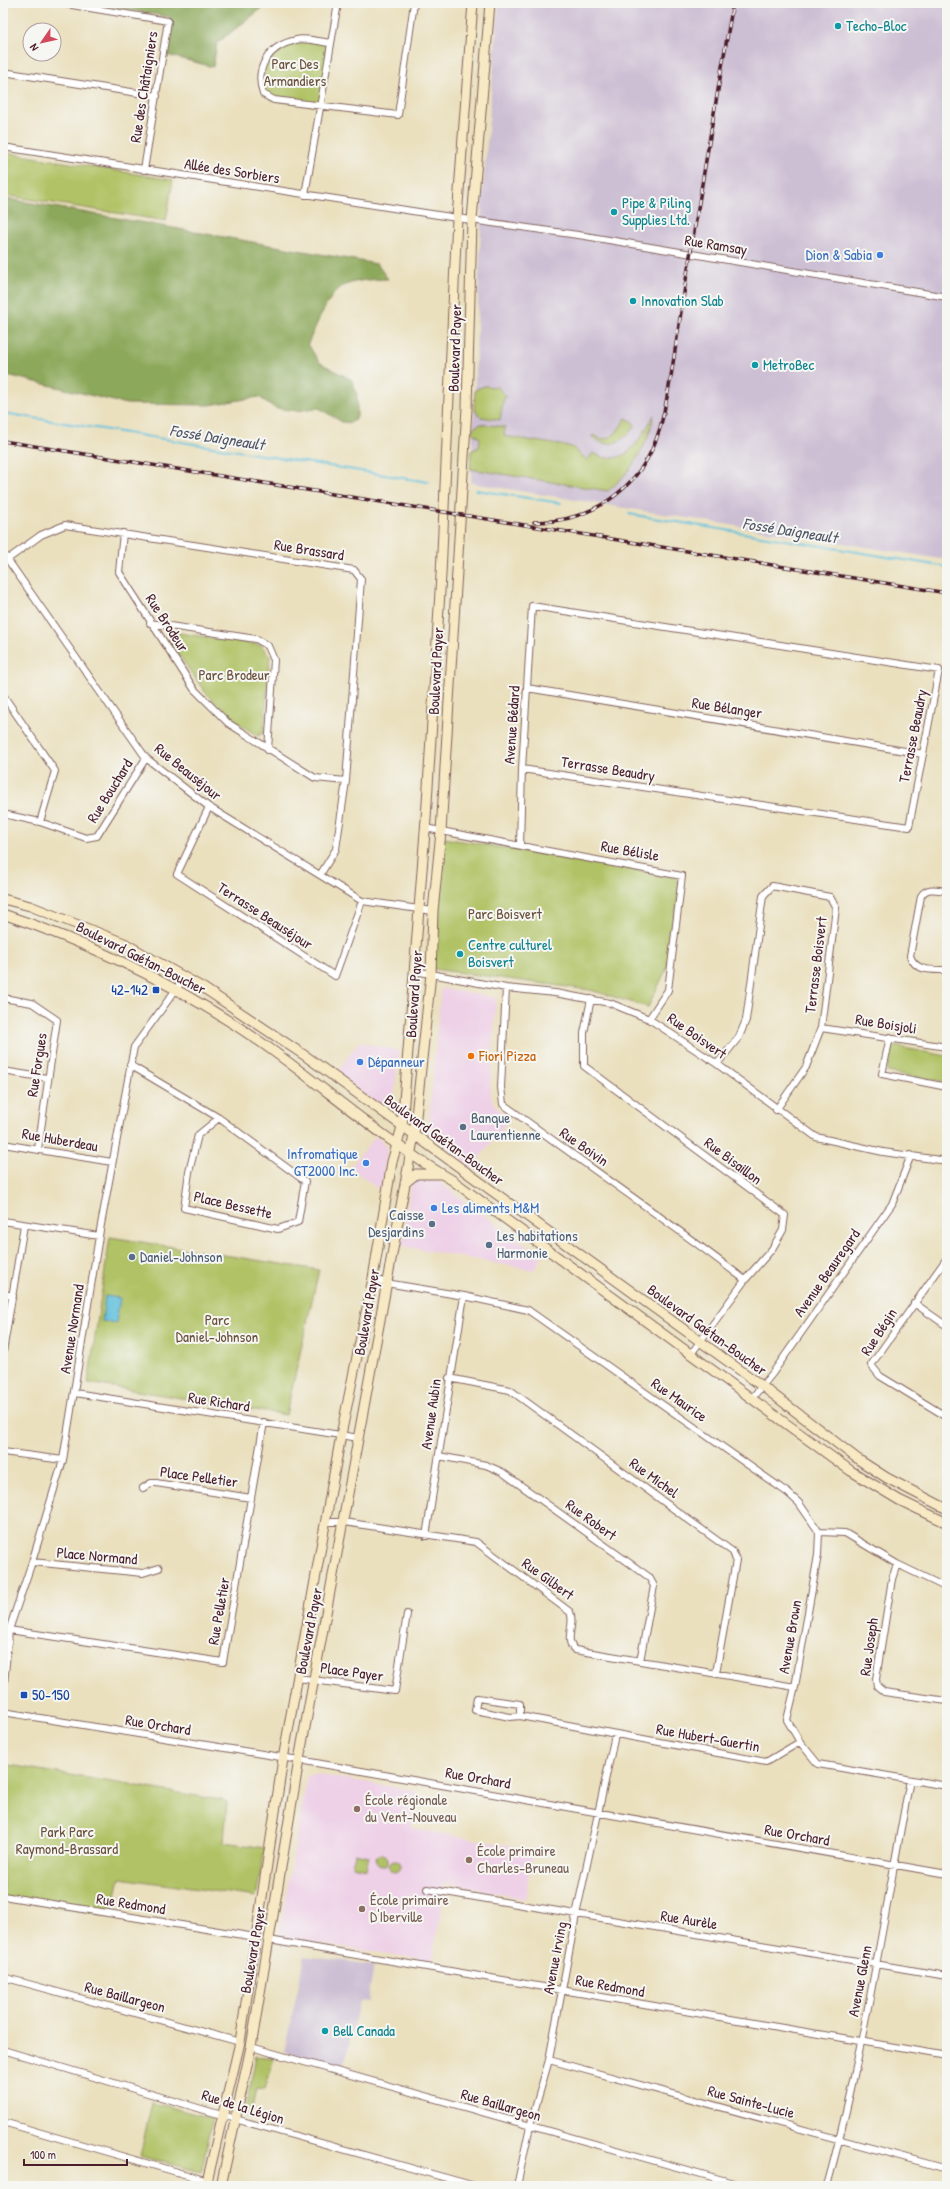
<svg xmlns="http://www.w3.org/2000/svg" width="950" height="2189" font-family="'Patrick Hand',sans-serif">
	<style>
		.built { fill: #eed0e7 }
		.industrial { fill: #ccbed3 }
		.green { fill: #b0c265; stroke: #7d7048 }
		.forest { fill: #8ca85a; stroke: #6b6442 }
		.water { fill: #5fc0dd; stroke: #547084 }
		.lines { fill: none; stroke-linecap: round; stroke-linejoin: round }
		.stream { stroke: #5fc0dd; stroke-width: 2 }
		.street-casing { stroke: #82635e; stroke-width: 8 }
		.secondary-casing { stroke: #82635e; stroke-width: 11 }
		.street { stroke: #fff; stroke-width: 6 }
		.secondary { stroke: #f7e9c3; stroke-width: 9 }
		.rail-casing { stroke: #4a1f2b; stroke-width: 3.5 }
		.rail { stroke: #f6f6f2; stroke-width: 2; stroke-dasharray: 6; stroke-linecap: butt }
		.culture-dot { fill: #0f9aa8; stroke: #f6f6f2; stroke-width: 1.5 }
		.shop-dot { fill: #3f7fe0; stroke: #f6f6f2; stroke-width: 1.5 }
		.transit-dot { fill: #1a4fb4; stroke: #f6f6f2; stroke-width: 1.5 }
		.food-dot { fill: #e8710a; stroke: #f6f6f2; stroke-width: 1.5 }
		.service-dot { fill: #5c6f8a; stroke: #f6f6f2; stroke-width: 1.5 }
		.education-dot { fill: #8d6e63; stroke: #f6f6f2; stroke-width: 1.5 }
		.labels { text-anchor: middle; stroke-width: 4; stroke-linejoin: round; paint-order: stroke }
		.culture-label { font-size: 15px; fill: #0d838f; stroke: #f6f6f2; text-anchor: start }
		.park-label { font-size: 15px; fill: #69503c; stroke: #f6f6f2 }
		.street-label { font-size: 15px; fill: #4a1f2b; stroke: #f6f6f2 }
		.shop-label { font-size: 15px; fill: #366cbe; stroke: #f6f6f2; text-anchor: end }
		.transit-label { font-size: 15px; fill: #164399; stroke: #f6f6f2; text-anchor: end }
		.food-label { font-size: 15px; fill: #c56008; stroke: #f6f6f2; text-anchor: start }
		.service-label { font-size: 15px; fill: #4e5e75; stroke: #f6f6f2; text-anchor: start }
		.education-label { font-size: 15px; fill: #785e54; stroke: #f6f6f2; text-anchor: start }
		.water-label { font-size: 16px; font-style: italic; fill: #515769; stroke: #f6f6f2 }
	</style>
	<rect width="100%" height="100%" fill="#f6f6f2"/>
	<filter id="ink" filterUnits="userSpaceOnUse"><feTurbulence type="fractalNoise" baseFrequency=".025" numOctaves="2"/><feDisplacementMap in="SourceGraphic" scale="8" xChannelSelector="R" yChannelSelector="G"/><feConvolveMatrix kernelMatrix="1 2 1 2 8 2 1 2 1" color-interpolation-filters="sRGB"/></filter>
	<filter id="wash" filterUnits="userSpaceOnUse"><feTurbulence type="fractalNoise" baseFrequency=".012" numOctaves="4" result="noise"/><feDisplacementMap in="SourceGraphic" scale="16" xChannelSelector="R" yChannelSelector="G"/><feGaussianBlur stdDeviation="0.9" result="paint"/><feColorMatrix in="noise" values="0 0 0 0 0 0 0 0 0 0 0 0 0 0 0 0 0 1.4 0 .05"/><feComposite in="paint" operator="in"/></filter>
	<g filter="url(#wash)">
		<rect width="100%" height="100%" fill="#eae0be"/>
		<path class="built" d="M441,988l55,10 -6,93 3,12 16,16 -37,49 -44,-36z
			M359,1042l40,9 -5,45 -8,8 -6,1 -44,-31z
			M376,1136l11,11 -6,44 -31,-24z
			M429,1175l113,82 -8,13 -132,-24 9,-62 3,-5z
			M316,1774l100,17 -5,37 123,22 -9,49 -79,-17 -14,79 -153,-24 28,-160 2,-2z"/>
		<path class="industrial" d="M499,3h448v557l-476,-77 11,-282z
			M305,1956l69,9 -6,37 -9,-1 -15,66 -60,-15z"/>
		<path class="green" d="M297,39l33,4 -9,63 -48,-6 -10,-6 1,-34 11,-11z
			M3,152l170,28 -7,41 -163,-26z
			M484,386l13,1 9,9 -3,5 -3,19 -19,-3 -7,-8 1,-19z
			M654,415c-6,31 -22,56 -46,76l-138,-22 1,-18 8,-4 1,-9 -8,-6 1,-4 8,-4 24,3 -1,9 68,11 15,13 6,-7c33,18 47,-14 61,-38z
			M626,418l8,5v4c-11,15 -25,23 -42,10l1,-2c17,11 24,-4 33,-17z
			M172,632l89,13 9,11 -6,76 -6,4 -25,-16 -28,-28 -37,-52z
			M444,838l229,38 7,8 -13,84 -19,39 -58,-17 -157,-21z
			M893,1046l54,10v26l-60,-10z
			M110,1237l209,33 -33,145 -198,-32z
			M3,1764l224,37 -3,41 41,6 -9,49 -136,-19 -9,38 -108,-19z
			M355,1853l14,3 -3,13 -14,-3z
			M376 1860a6 6 0 1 1 12 0a6 6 0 1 1-12 0Z
			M389 1866a6 6 0 1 1 12 0a6 6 0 1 1-12 0Z
			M256,2056l18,2 -9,31 -8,-1 -6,30 -7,-2z
			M152,2102l61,17 -12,53 -61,-16z"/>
		<path class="forest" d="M89,3h180l-52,40 -4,24 -46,-12 3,-38z
			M3,198l374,66 11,15c-15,1 -35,0 -48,9 -11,6 -27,44 -32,56l11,18 33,18 5,15v22l-6,6 -9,-1 -23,-14 -22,3 -22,-3 -16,-11 -50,8 -83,-1 -123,-30z"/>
		<path class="water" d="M105,1296l15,2 -4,25 -14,-2z"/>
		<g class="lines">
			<path class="stream" d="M3,413l425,69
				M476,490l85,13
				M629,514l318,53"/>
		</g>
	</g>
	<g filter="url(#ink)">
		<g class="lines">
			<defs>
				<path id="street" d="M60,3l108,18 -24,149
					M330,43c-10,-1 -24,-6 -34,-3 -27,6 -42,27 -33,54l11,6 124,15 16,-112
					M3,72l154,24
					M3,147l454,71 128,18 362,61
					M305,195l33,-192
					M123,533l-4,39 75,117 34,34 87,55 31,3
					M3,553l143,205 63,49 153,94 71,10
					M8,559l33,-24 24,-10 289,45 7,9 -15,202 -10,68 -16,26
					M150,623l106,16 12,7 6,14 -6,90
					M527,688l396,66
					M3,695l52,76 -15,51
					M209,807l-32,67 158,102 27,-75
					M3,814l37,8 46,16 11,-2 49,-78
					M425,828l257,48 -14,114 -19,29
					M520,845l2,-76 10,-163 407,64 -30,157 -387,-58
					M947,891c-10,-1 -20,-5 -26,5l-11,60c6,16 22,14 37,14
					M415,971l91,17 49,5 55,10 39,16 68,45 99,73 67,15 64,9
					M506,988l-5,99 2,17c80,59 163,115 242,176
					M3,998l29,5 25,17 -19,129
					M591,999l-7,34v33l201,149 -2,15 -11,19 -27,31 -54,74
					M821,1028l126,19
					M890,1037l-8,37 65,13
					M717,1064l22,-27 7,-17 17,-124 9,-10 58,11 6,11 -15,120 -15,39 -30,43
					M130,1065l89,53 86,63 -7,41 -20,7 -94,-21 5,-36 9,-37 21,-17
					M3,1071l44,7
					M3,1144l109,18
					M3,1221l96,15
					M947,1258l-76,107 9,11 67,41
					M373,1278l13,5 78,13 64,14 260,183 11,10 20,29
					M3,1294l10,2
					M914,1303l33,23
					M3,1352l21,-127
					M449,1378l61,12 223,162 3,8 -20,113
					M75,1393l284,45
					M752,1398l20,-24 120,-170 19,-49
					M3,1452l60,8
					M439,1456l47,9 16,7 147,105 5,9 -14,75
					M143,1488l8,-5h5l95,15
					M327,1522h17l132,20 94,70c6,12 -7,28 5,38l220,37
					M819,1532l-1,23 -23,132 -8,33 13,22 18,22 129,22
					M819,1532l26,1 52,31 50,24
					M426,1536l38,-240
					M32,1562l111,11 16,-5
					M897,1564l-5,15 -16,100 1,7 7,6 63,9
					M9,1630l214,32 41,-240
					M298,1678l97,13 12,-77
					M3,1696l6,-66 23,-68 31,-102 37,-230 34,-183 51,-70
					M3,1712l296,48 648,114
					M520,1716v-12l-43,-6 -2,12 35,7 10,-1 246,46 34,-20
					M427,1889l520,87
					M3,1896l252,41
					M269,1940l678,116
					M3,1977l237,65
					M251,2047l493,139
					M3,2050l232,69 240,67
					M549,2060l398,109
					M3,2122l205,59
					M221,2184l8,2
					M517,2186l13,-60 19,-66 27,-145 39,-180
					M827,2186c37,-134 57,-271 83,-406"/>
				<path id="secondary" d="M3,899l27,7 94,37 81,46 102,68 455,329 97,74 28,18 60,31
					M3,914c92,31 180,74 259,129 64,45 122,98 190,137l399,291 48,29 48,23
					M405,1183l11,-9h24
					M206,2186l34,-144 43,-283 58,-324 32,-157 19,-116 10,-35 24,-308 15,-244 16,-357 16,-215
					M221,2186l30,-139 48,-287 115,-625 17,-161 2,-63 8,-79 26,-424 5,-188 18,-217"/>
			</defs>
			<use href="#street" class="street-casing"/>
			<use href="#secondary" class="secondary-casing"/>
			<use href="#street" class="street"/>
			<use href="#secondary" class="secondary"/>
			<defs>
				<path id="rail" d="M3,441l944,152
					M534,522c43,1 83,-19 108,-55 19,-27 23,-60 29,-91 5,-32 10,-64 15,-96 15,-92 31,-185 47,-277"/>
			</defs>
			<use href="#rail" class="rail-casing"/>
			<use href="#rail" class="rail"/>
		</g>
	</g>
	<g class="culture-dot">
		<circle cx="838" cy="26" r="4"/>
		<circle cx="614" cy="212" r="4"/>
		<circle cx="633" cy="301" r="4"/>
		<circle cx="755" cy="365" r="4"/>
		<circle cx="460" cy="954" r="4"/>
		<circle cx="325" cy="2031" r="4"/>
	</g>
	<g class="shop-dot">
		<circle cx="880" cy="255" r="4"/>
		<circle cx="360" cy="1062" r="4"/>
		<circle cx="366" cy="1163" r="4"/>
		<circle cx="434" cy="1208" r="4"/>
	</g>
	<g class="transit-dot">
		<rect x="152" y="986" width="8" height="8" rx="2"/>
		<rect x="20" y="1691" width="8" height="8" rx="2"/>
	</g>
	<circle class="food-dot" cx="471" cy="1056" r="4"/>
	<g class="service-dot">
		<circle cx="463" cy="1127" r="4"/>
		<circle cx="432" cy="1224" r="4"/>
		<circle cx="489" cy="1245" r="4"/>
		<circle cx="132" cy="1257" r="4"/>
	</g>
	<g class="education-dot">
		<circle cx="357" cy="1809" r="4"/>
		<circle cx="469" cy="1860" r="4"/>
		<circle cx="362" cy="1909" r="4"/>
	</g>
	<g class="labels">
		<g class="culture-label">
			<text x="846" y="31">Techo-Bloc</text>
			<text x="622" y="208">Pipe &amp; Piling<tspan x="622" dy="17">Supplies Ltd.</tspan></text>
			<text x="641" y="306">Innovation Slab</text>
			<text x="763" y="370">MetroBec</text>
			<text x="468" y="950">Centre culturel<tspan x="468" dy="17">Boisvert</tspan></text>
			<text x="333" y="2036">Bell Canada</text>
		</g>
		<g class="park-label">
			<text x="295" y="69">Parc Des<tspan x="295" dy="17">Armandiers</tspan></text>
			<text x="234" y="680">Parc Brodeur</text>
			<text x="505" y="919">Parc Boisvert</text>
			<text x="217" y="1325">Parc<tspan x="217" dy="17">Daniel-Johnson</tspan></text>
			<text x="67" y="1837">Park Parc<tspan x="67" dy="17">Raymond-Brassard</tspan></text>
		</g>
		<g class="street-label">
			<text transform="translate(144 87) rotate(-81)" y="5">Rue des Châtaigniers</text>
			<text transform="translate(232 171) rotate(9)" y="5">Allée des Sorbiers</text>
			<text transform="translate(716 245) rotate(9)" y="5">Rue Ramsay</text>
			<text transform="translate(455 348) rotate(-88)" y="5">Boulevard Payer</text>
			<text transform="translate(309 550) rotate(9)" y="5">Rue Brassard</text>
			<text transform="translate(167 623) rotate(57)" y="5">Rue Brodeur</text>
			<text transform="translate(436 671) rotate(-87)" y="5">Boulevard Payer</text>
			<text transform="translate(727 708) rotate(9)" y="5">Rue Bélanger</text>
			<text transform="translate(512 725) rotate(-86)" y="5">Avenue Bédard</text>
			<text transform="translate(913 736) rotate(-79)" y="5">Terrasse Beaudry</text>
			<text transform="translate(608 769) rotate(9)" y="5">Terrasse Beaudry</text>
			<text transform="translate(188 772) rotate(39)" y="5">Rue Beauséjour</text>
			<text transform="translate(110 791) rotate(-58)" y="5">Rue Bouchard</text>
			<text transform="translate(630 851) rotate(10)" y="5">Rue Bélisle</text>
			<text transform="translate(265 916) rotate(33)" y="5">Terrasse Beauséjour</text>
			<text transform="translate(141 958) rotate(27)" y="5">Boulevard Gaétan-Boucher</text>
			<text transform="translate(816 965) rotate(-83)" y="5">Terrasse Boisvert</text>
			<text transform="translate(414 994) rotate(-86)" y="5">Boulevard Payer</text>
			<text transform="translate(886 1024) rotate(9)" y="5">Rue Boisjoli</text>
			<text transform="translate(697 1036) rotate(35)" y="5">Rue Boisvert</text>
			<text transform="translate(37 1065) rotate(-81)" y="5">Rue Forgues</text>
			<text transform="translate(60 1140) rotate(10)" y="5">Rue Huberdeau</text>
			<text transform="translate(444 1140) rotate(36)" y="5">Boulevard Gaétan-Boucher</text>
			<text transform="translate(584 1147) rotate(35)" y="5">Rue Boivin</text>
			<text transform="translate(733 1161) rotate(37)" y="5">Rue Bisaillon</text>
			<text transform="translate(233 1205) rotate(13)" y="5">Place Bessette</text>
			<text transform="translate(827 1273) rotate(-55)" y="5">Avenue Beauregard</text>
			<text transform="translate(367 1312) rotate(-80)" y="5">Boulevard Payer</text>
			<text transform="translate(72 1329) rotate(-81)" y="5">Avenue Normand</text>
			<text transform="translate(707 1330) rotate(36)" y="5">Boulevard Gaétan-Boucher</text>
			<text transform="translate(879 1332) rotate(-57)" y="5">Rue Bégin</text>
			<text transform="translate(679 1400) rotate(35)" y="5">Rue Maurice</text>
			<text transform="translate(219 1402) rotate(9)" y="5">Rue Richard</text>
			<text transform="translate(431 1414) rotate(-82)" y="5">Avenue Aubin</text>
			<text transform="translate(199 1477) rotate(8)" y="5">Place Pelletier</text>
			<text transform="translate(654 1478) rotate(36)" y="5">Rue Michel</text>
			<text transform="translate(591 1520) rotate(36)" y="5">Rue Robert</text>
			<text transform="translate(97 1556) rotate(5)" y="5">Place Normand</text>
			<text transform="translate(548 1579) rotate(36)" y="5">Rue Gilbert</text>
			<text transform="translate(219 1611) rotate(-80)" y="5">Rue Pelletier</text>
			<text transform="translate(309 1631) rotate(-79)" y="5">Boulevard Payer</text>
			<text transform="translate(790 1637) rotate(-80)" y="5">Avenue Brown</text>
			<text transform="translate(869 1647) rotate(-82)" y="5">Rue Joseph</text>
			<text transform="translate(352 1672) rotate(8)" y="5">Place Payer</text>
			<text transform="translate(158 1725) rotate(9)" y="5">Rue Orchard</text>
			<text transform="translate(708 1738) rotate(10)" y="5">Rue Hubert-Guertin</text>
			<text transform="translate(478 1778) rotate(10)" y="5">Rue Orchard</text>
			<text transform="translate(797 1835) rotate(10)" y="5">Rue Orchard</text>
			<text transform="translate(131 1904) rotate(9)" y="5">Rue Redmond</text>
			<text transform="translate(689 1920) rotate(9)" y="5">Rue Aurèle</text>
			<text transform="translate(253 1950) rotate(-80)" y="5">Boulevard Payer</text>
			<text transform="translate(555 1958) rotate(-79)" y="5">Avenue Irving</text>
			<text transform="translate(860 1981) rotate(-79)" y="5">Avenue Glenn</text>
			<text transform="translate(610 1986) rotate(10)" y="5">Rue Redmond</text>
			<text transform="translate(125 1997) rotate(15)" y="5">Rue Baillargeon</text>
			<text transform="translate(751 2102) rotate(15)" y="5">Rue Sainte-Lucie</text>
			<text transform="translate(501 2105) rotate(16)" y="5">Rue Baillargeon</text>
			<text transform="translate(243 2107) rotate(17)" y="5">Rue de la Légion</text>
		</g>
		<g class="shop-label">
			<text x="872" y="260">Dion &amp; Sabia</text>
			<text x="368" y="1067" text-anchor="start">Dépanneur</text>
			<text x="358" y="1159">Infromatique<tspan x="358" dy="17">GT2000 Inc.</tspan></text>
			<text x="442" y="1213" text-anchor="start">Les aliments M&amp;M</text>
		</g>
		<g class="transit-label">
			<text x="148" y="995">42-142</text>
			<text x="32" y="1700" text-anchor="start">50-150</text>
		</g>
		<g class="food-label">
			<text x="479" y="1061">Fiori Pizza</text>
		</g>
		<g class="service-label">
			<text x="471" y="1123">Banque<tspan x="471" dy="17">Laurentienne</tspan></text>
			<text x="424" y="1220" text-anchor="end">Caisse<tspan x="424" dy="17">Desjardins</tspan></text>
			<text x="497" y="1241">Les habitations<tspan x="497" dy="17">Harmonie</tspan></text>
			<text x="140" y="1262">Daniel-Johnson</text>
		</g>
		<g class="education-label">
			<text x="365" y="1805">École régionale<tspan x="365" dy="17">du Vent-Nouveau</tspan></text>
			<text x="477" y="1856">École primaire<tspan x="477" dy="17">Charles-Bruneau</tspan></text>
			<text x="370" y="1905">École primaire<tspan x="370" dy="17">D'Iberville</tspan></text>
		</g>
		<g class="water-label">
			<text transform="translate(217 437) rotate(9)" y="6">Fossé Daigneault</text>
			<text transform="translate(790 530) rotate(9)" y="6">Fossé Daigneault</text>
		</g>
	</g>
	<rect width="950" height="2189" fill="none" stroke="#f6f6f2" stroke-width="16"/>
	<g transform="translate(42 42) rotate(236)"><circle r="19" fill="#f6f6f2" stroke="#b1a0a2"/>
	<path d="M0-3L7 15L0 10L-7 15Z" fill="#d1495b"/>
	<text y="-6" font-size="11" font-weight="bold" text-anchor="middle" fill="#4a1f2b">N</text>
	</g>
	<path d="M24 2159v6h103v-6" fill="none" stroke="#4a1f2b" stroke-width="2"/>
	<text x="30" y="2159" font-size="12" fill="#4a1f2b" stroke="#f6f6f2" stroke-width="3" paint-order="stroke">100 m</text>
</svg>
